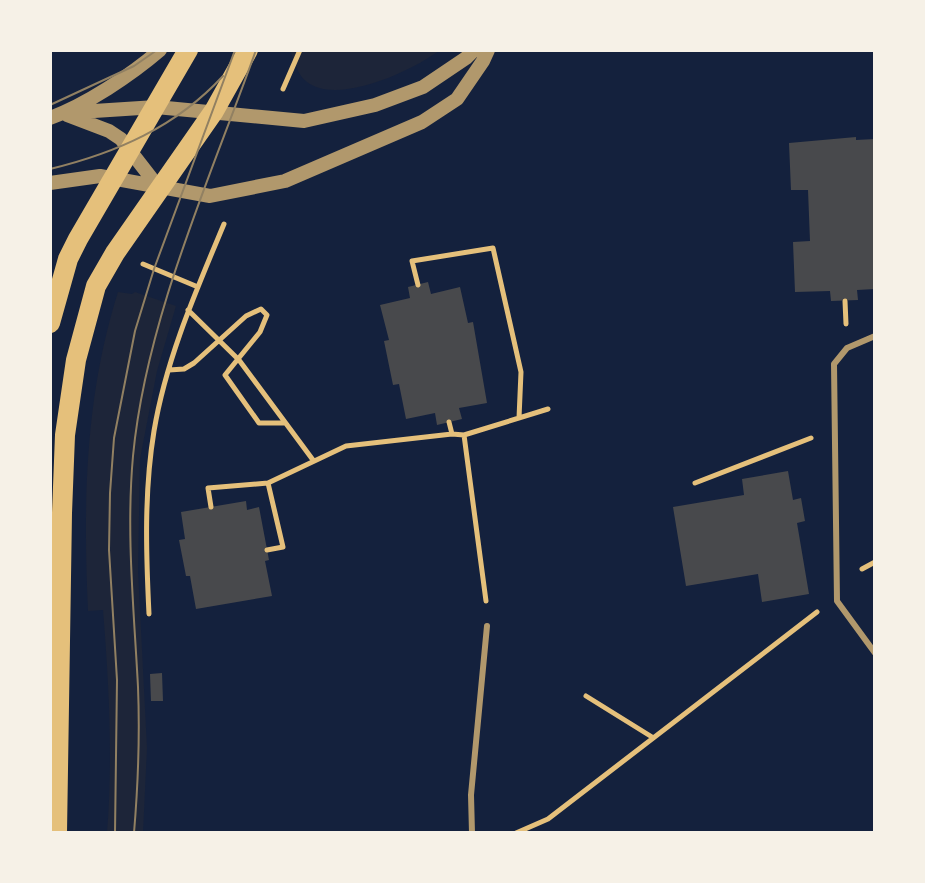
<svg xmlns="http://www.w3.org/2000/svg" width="925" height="883" font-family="Figtree,sans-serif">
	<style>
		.green { fill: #1d2539 }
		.building { fill: #48494c }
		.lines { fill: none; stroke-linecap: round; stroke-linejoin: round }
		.path { stroke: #e5c07b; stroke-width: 5 }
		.service { stroke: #b1986c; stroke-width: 6 }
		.tertiary { stroke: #b1986c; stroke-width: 14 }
		.primary { stroke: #e5c07b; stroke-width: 20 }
		.tram { stroke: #918062; stroke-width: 2 }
	</style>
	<rect width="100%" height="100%" fill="#14213d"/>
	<path class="green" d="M290,50h150c-26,20 -102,56 -133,32 -9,-6 -13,-22 -17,-32z
		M118,292l14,2 3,-2 41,14 -19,65 -17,88 -2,112 9,177 -4,85h-36c6,-74 2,-149 -4,-223l-15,1c-5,-109 -3,-215 30,-319z"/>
	<path class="building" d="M856,137v3l19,-1v150l-18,1 1,10 -27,1 -1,-10 -35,1 -2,-50 17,-1 -2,-51h-17l-2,-47z
		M428,282l3,12 29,-7 8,36 5,-1 14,81 -28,5 3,11 -25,6 -2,-12 -29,6 -7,-35 -6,1 -9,-44 5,-1 -9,-35 30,-7 -2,-11z
		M788,471l5,29 8,-2 4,23 -8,2 12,71 -47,8 -4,-28 -72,12 -13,-79 71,-12 -2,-16z
		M246,501l1,9 12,-3 10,53 -4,1 7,35 -76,13 -6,-33h-4l-7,-36 6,-1 -4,-27z
		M162,673l1,28h-12l-1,-27z"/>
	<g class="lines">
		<path class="path" d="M283,89l17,-39
			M143,264l55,23
			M418,285l-6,-24 81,-13 28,124 -2,46
			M845,301l1,23
			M188,310l51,50 74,100
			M169,370l15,-1 10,-6 52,-47 15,-7 6,6 -7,17 -35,43 34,48h26
			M449,422l3,12
			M464,435l22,166
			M268,483l78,-37 106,-12 12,1 84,-26
			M695,483l116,-45
			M211,507l-3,-19 60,-5 15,64 -16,3
			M862,569l13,-7
			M149,614c-3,-61 -5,-122 5,-183 12,-72 42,-140 70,-207
			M586,696l66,41
			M516,833l32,-14 269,-207"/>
		<path class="service" d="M875,336l-28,12 -13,16 3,237 38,52
			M472,833l-1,-38 16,-169"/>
		<path class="tertiary" d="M63,113l93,-6 148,14 71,-16 48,-18 43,-29 8,-8
			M67,115l42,16 12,8 38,49
			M50,118c36,-13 81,-43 110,-68
			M50,183l50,-7 110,20 75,-15 137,-59 35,-23 26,-38 5,-11"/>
		<path class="primary" d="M50,323l18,-64 10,-20 110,-189
			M57,833l5,-320 3,-78 11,-75 20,-74 19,-33 99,-142 34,-61"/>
		<path class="tram" d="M50,105l84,-39 23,-16
			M50,169c66,-16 126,-42 173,-93
			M115,833l2,-153 -8,-130 1,-57 4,-55 21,-107 19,-62 81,-219
			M134,833c4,-48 6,-97 4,-146 -4,-77 -12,-154 -5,-231 13,-137 77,-277 123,-406"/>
	</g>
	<rect width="925" height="883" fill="none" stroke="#f6f1e7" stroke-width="104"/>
</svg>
